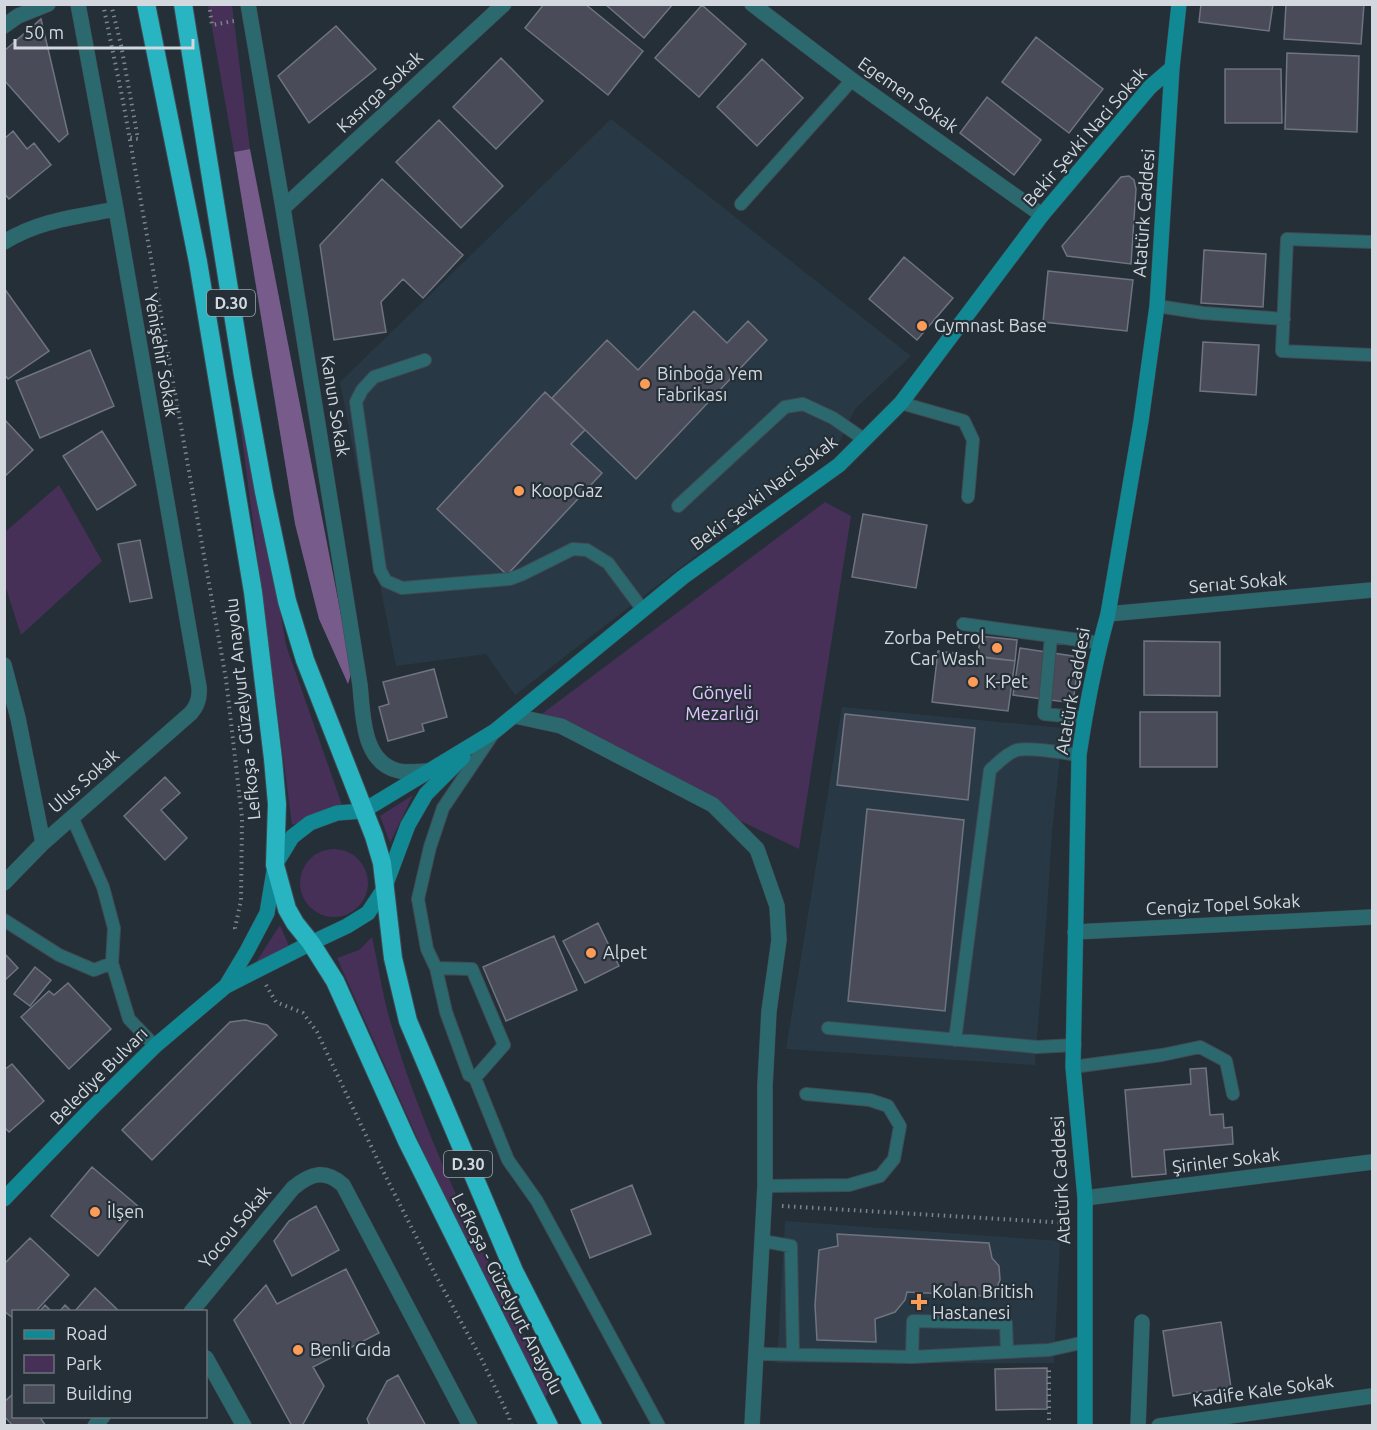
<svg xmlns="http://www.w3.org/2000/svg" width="1377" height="1430" font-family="Ubuntu,sans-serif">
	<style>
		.built { fill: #283945 }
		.green { fill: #463057 }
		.forest { fill: #765b8b }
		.building { fill: #494c58; stroke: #707380; stroke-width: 1.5 }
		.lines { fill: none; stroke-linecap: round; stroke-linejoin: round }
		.lane-casing { stroke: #404a52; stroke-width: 14 }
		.street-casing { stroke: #404a52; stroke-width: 16 }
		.secondary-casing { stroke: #404a52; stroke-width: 16 }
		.highway-casing { stroke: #404a52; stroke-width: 20 }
		.path { stroke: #7c858c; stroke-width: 4; stroke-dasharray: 1.5 4.5; stroke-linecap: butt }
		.lane { stroke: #2c696f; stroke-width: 12 }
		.street { stroke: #2c696f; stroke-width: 15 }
		.secondary { stroke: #108994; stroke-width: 15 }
		.highway { stroke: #29b4c2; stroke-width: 18 }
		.poi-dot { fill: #fd9c56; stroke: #242f37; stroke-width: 2 }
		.labels { text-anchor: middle; stroke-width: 4.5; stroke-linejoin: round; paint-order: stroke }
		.shield { fill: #242f37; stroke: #9ea5ac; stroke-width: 1.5 }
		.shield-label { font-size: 16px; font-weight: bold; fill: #d2d8de }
		.street-label { font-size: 18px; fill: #d2d8de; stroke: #242f37 }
		.poi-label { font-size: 18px; fill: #d2d8de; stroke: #242f37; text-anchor: start }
		.park-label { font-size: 18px; fill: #e4c3ff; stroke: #242f37 }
	</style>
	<rect width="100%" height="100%" fill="#242f37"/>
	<path class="built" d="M611,119l300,237 -56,53 -18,38 -322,248 -29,-41 -90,12 -56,-284z
		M842,707l221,21 -11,104 -5,78 -12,155 -249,-16z
		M785,1221l275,20 -6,122h-277z"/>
	<path class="green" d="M208,5h24l18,144 -16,3z
		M248,406l21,138 17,101 56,160 -50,20 -54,-418z
		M59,485l43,76 -81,74 -16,-50v-53z
		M825,502l26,14 -52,333 -257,-123 -7,-7z
		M413,795l-23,48 -10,-27z
		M300 883a34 34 0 1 1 68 0a34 34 0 1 1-68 0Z
		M280,925l11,26 -45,27z
		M372,937c6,27 10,54 17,80 37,131 103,251 163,372l-7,8 -106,-210 -102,-229 22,-8z"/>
	<path class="forest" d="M250,149l102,522 -4,13 -29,-65 -24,-95 -61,-372z"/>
	<path class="building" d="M544,4h41l58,47 -35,44 -83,-67z
		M605,4h68l-29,34z
		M1201,4h72l-4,27 -70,-9z
		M1286,4h78l-3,40 -77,-5z
		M702,5l44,39 -47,53 -44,-39z
		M41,19l27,115 -9,8 -55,-62v-29z
		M336,26l40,43 -67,54 -31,-47z
		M1036,37l67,52 -34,44 -67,-51z
		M1287,53l72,3 -2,76 -72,-3z
		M501,58l42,43 -47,48 -43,-42z
		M762,59l41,39 -46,48 -40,-39z
		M1225,69h56l1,54h-57z
		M987,97l54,43 -27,35 -54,-42z
		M439,120l64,66 -42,42 -65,-66z
		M13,131l14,18 7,-6 17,22 -42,34 -5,-6v-54z
		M1129,176l5,4 2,9 -5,75 -64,-8 -5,-10 59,-69z
		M382,179l81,76 -40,43 -20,-19 -22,23 5,30 -52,8 -14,-95z
		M1204,250l62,4 -3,53 -62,-4z
		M904,257l49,41 -36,42 -48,-41z
		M1048,271l85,9 -6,51 -84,-9z
		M4,288l45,63 -41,28 -4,-5z
		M694,311l33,32 21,-22 19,19 -131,139 -84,-81 55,-58 31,30z
		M1203,342l56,3 -3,50 -56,-4z
		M90,350l24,56 -74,32 -24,-57z
		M545,392l40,38 -14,14 31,29 -95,102 -70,-66z
		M4,419l29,31 -29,27z
		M102,431l34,54 -39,25 -34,-54z
		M863,514l64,11 -11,63 -64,-11z
		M140,540l12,58 -22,4 -12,-58z
		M980,636l37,4 -2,21 -37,-4z
		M1144,641l76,1v54l-76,-1z
		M1020,648l59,9 -6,46 -60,-8z
		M938,651l77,10 -7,50 -76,-9z
		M434,669l13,48 -25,7 2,7 -36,10 -9,-34 10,-3 -6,-22z
		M1140,712h77v55h-77z
		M845,714l130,14 -7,72 -131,-15z
		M165,777l15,16 -19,17 26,28 -22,22 -41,-44z
		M867,809l97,11 -19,191 -97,-10z
		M598,923l21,43 -34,17 -22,-42z
		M554,936l23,54 -71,31 -23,-54z
		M4,953l14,15 -14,13z
		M35,967l16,13 -21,26 -16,-12z
		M68,983l43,46 -42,40 -48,-52 28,-26 5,4z
		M245,1020l22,5 10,10 -125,125 -30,-30 108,-108z
		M12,1064l32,37 -35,31 -5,-5v-57z
		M1206,1068l4,47 13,-1 1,14 8,-1 1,17 -69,6 2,24 -34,3 -7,-87 66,-6 -1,-15z
		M92,1167l47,40 -41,49 -47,-40z
		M632,1185l19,49 -61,24 -19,-48z
		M316,1206l23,44 -47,26 -18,-35 15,-20z
		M837,1234l152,9 3,15 7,8 1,14 -5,12 -11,4 -77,-4 -2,8 -10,12 -20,7 1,23 -59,-2 -2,-35 4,-55 19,-4z
		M30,1238l39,37 -34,37h-21v7l-10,-8v-47z
		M346,1269l33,64 -66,34 11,19 -22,40h-10l-58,-106 32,-35 11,19z
		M95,1288l25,24h-46z
		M45,1305l7,7h-13z
		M65,1305l7,7h-13z
		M1221,1322l10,65 -58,9 -10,-65z
		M1047,1368v41l-51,1 -1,-41z
		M398,1375l28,51h-56l-3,-7 20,-38z
		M14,1393v23h30l-3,3 5,7h-33l-9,-10v-14z"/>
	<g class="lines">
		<defs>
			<path id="lane" d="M741,204l111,-124
				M1372,242l-85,-3 -5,112 90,4
				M1157,306l46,7 81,6
				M425,360l-51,17 -12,13 -6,12 24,168 6,11 16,7 108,-9 13,-5 50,-25 14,1 21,13 35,47
				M901,403l63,18 9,19 -5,57
				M678,506l107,-99 18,-3 30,14 32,22
				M963,624l88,12
				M1085,718l-41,-4 7,-78 49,7
				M495,731l-52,77 -13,39 -12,52 9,50 9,19 10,44 23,63 6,3 33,82 29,41 122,225
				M72,817l31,70 11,41 -2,35 17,56 26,27
				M4,920l55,35 35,15 18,-7
				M436,968l36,1 32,76 -29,33
				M828,1028l209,19 38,-2
				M955,1040l35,-270c8,-7 17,-17 27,-20 13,-3 47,3 62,5
				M1073,1067l89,-12 38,-8 26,14 7,33
				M765,1186l84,-1 31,-9 14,-17 6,-33 -12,-20 -18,-6 -64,-6
				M762,1241l29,5 2,109
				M756,1354l156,3 1,-36 93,2 1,29 42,-2 36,-8
				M912,1357l95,-5"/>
			<path id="street" d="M248,4l35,204 77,477c3,29 2,78 39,86 9,2 20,0 29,0
				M752,4l100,76 190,135
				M4,26l14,-10 30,-12
				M283,208l221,-204
				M4,242c36,-22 72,-25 112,-33
				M1108,614l264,-24
				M4,665l14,53 25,125
				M515,716l46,10 152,79 44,44 20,57 2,34 -10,71 -4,74v101l-13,240
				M4,883l39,-40 148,-130c7,-8 9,-16 8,-26l-83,-478 -38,-205
				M1075,932l297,-15
				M1085,1198l287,-36
				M191,1312l102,-124c18,-15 32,-19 50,-3l127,241
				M206,1358l38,68
				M95,1426l8,-10
				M1138,1426l4,-104
				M1159,1426l213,-30"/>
			<path id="secondary" d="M226,986l21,-35 20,-38 8,-48 17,-28 18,-14 27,-10 26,-2 132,-80 188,-154 156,-112 62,-62 141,-188 108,-128 22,-19
				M4,1199l88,-91 63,-62 71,-60 85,-43 36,-17 21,-13 16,-24 24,-64 18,-31 37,-37
				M1085,1426v-228l-12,-131 6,-312c7,-47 16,-94 29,-141l33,-193 16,-115 15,-238 7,-64"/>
			<path id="highway" d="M146,4l52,258 55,330 20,167 4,45 -2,61 12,44 8,14 16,20 24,38 72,160 142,285
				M183,4l60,372 21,116 23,109 18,59 69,176 8,27 11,95 15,63 106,250 79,155"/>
		</defs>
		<use href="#lane" class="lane-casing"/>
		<use href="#street" class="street-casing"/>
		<use href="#secondary" class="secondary-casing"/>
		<use href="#highway" class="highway-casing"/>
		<path class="path" d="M103,4l20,97 103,578 16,139 -1,82 -6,28 1,2
			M111,4l10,41 17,94 -10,-2
			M209,4l3,21 22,-4
			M266,985l10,17 27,11 14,19 64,135 54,107 47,86 27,57 2,9
			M782,1206l286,17
			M1049,1426v-60"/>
		<use href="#lane" class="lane"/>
		<use href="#street" class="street"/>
		<use href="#secondary" class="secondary"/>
		<use href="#highway" class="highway"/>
	</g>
	<g class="poi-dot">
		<circle cx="922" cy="326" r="6"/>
		<circle cx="645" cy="384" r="6"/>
		<circle cx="519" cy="491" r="6"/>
		<circle cx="997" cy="648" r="6"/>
		<circle cx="973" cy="682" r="6"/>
		<circle cx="591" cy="953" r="6"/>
		<circle cx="95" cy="1212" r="6"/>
		<path d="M916 1293h6v6h6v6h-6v6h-6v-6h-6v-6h6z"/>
		<circle cx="298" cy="1350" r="6"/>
	</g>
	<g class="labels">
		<g class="shield">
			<rect x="207" y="290" width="48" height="26" rx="4.5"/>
			<rect x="444" y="1151" width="48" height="26" rx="4.5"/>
		</g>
		<g class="shield-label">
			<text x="231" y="309">D.30</text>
			<text x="468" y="1170">D.30</text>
		</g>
		<g class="street-label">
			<text transform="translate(380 92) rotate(-43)" y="6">Kasırga Sokak</text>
			<text transform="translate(908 95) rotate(35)" y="6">Egemen Sokak</text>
			<text transform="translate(1085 137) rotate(-49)" y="6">Bekir Şevki Naci Sokak</text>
			<text transform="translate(1144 213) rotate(-86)" y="6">Atatürk Caddesi</text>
			<text transform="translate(161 355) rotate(80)" y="6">Yenişehir Sokak</text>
			<text transform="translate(335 406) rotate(81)" y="6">Kanun Sokak</text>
			<text transform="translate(764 493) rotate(-37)" y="6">Bekir Şevki Naci Sokak</text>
			<text transform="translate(1238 583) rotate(-5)" y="6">Serıat Sokak</text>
			<text transform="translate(1073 691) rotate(-80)" y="6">Atatürk Caddesi</text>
			<text transform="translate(243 709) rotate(-96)" y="6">Lefkoşa - Güzelyurt Anayolu</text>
			<text transform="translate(84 781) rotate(-41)" y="6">Ulus Sokak</text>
			<text transform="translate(1223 905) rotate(-3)" y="6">Cengiz Topel Sokak</text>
			<text transform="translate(99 1076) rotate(-45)" y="6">Belediye Bulvarı</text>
			<text transform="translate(1226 1161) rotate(-7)" y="6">Şirinler Sokak</text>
			<text transform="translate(1061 1180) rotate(-93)" y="6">Atatürk Caddesi</text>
			<text transform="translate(235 1227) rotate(-50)" y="6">Yocou Sokak</text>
			<text transform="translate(507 1294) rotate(63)" y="6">Lefkoşa - Güzelyurt Anayolu</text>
			<text transform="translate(1263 1391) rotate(-8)" y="6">Kadife Kale Sokak</text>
		</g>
		<g class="poi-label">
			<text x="934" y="332">Gymnast Base</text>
			<text x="657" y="380">Binboğa Yem<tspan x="657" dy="21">Fabrikası</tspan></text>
			<text x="531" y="497">KoopGaz</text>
			<text x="985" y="644" text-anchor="end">Zorba Petrol<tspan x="985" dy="21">Car Wash</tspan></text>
			<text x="985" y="688">K-Pet</text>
			<text x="603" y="959">Alpet</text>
			<text x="107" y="1218">İlşen</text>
			<text x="932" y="1298">Kolan British<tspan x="932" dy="21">Hastanesi</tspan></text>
			<text x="310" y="1356">Benli Gıda</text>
		</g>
		<g class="park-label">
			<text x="722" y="699">Gönyeli<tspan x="722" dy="21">Mezarlığı</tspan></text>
		</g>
	</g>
	<rect width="1377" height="1430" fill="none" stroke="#d2d8de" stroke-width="12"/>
	<rect x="12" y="1310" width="195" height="108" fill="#242f37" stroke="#6a737a" stroke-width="1.5"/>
	<rect x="24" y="1330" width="30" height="9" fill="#108994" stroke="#6a737a" stroke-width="1.5"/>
	<text x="66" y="1340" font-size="18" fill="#d2d8de">Road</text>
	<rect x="24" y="1355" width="30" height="18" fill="#463057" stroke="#6a737a" stroke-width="1.5"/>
	<text x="66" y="1370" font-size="18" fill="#d2d8de">Park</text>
	<rect x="24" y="1385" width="30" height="18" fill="#494c58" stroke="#6a737a" stroke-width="1.5"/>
	<text x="66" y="1400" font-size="18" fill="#d2d8de">Building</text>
	<path d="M15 39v9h178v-9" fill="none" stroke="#d2d8de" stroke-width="3"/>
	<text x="24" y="39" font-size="18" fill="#d2d8de" stroke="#242f37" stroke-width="4.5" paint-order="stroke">50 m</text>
</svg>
